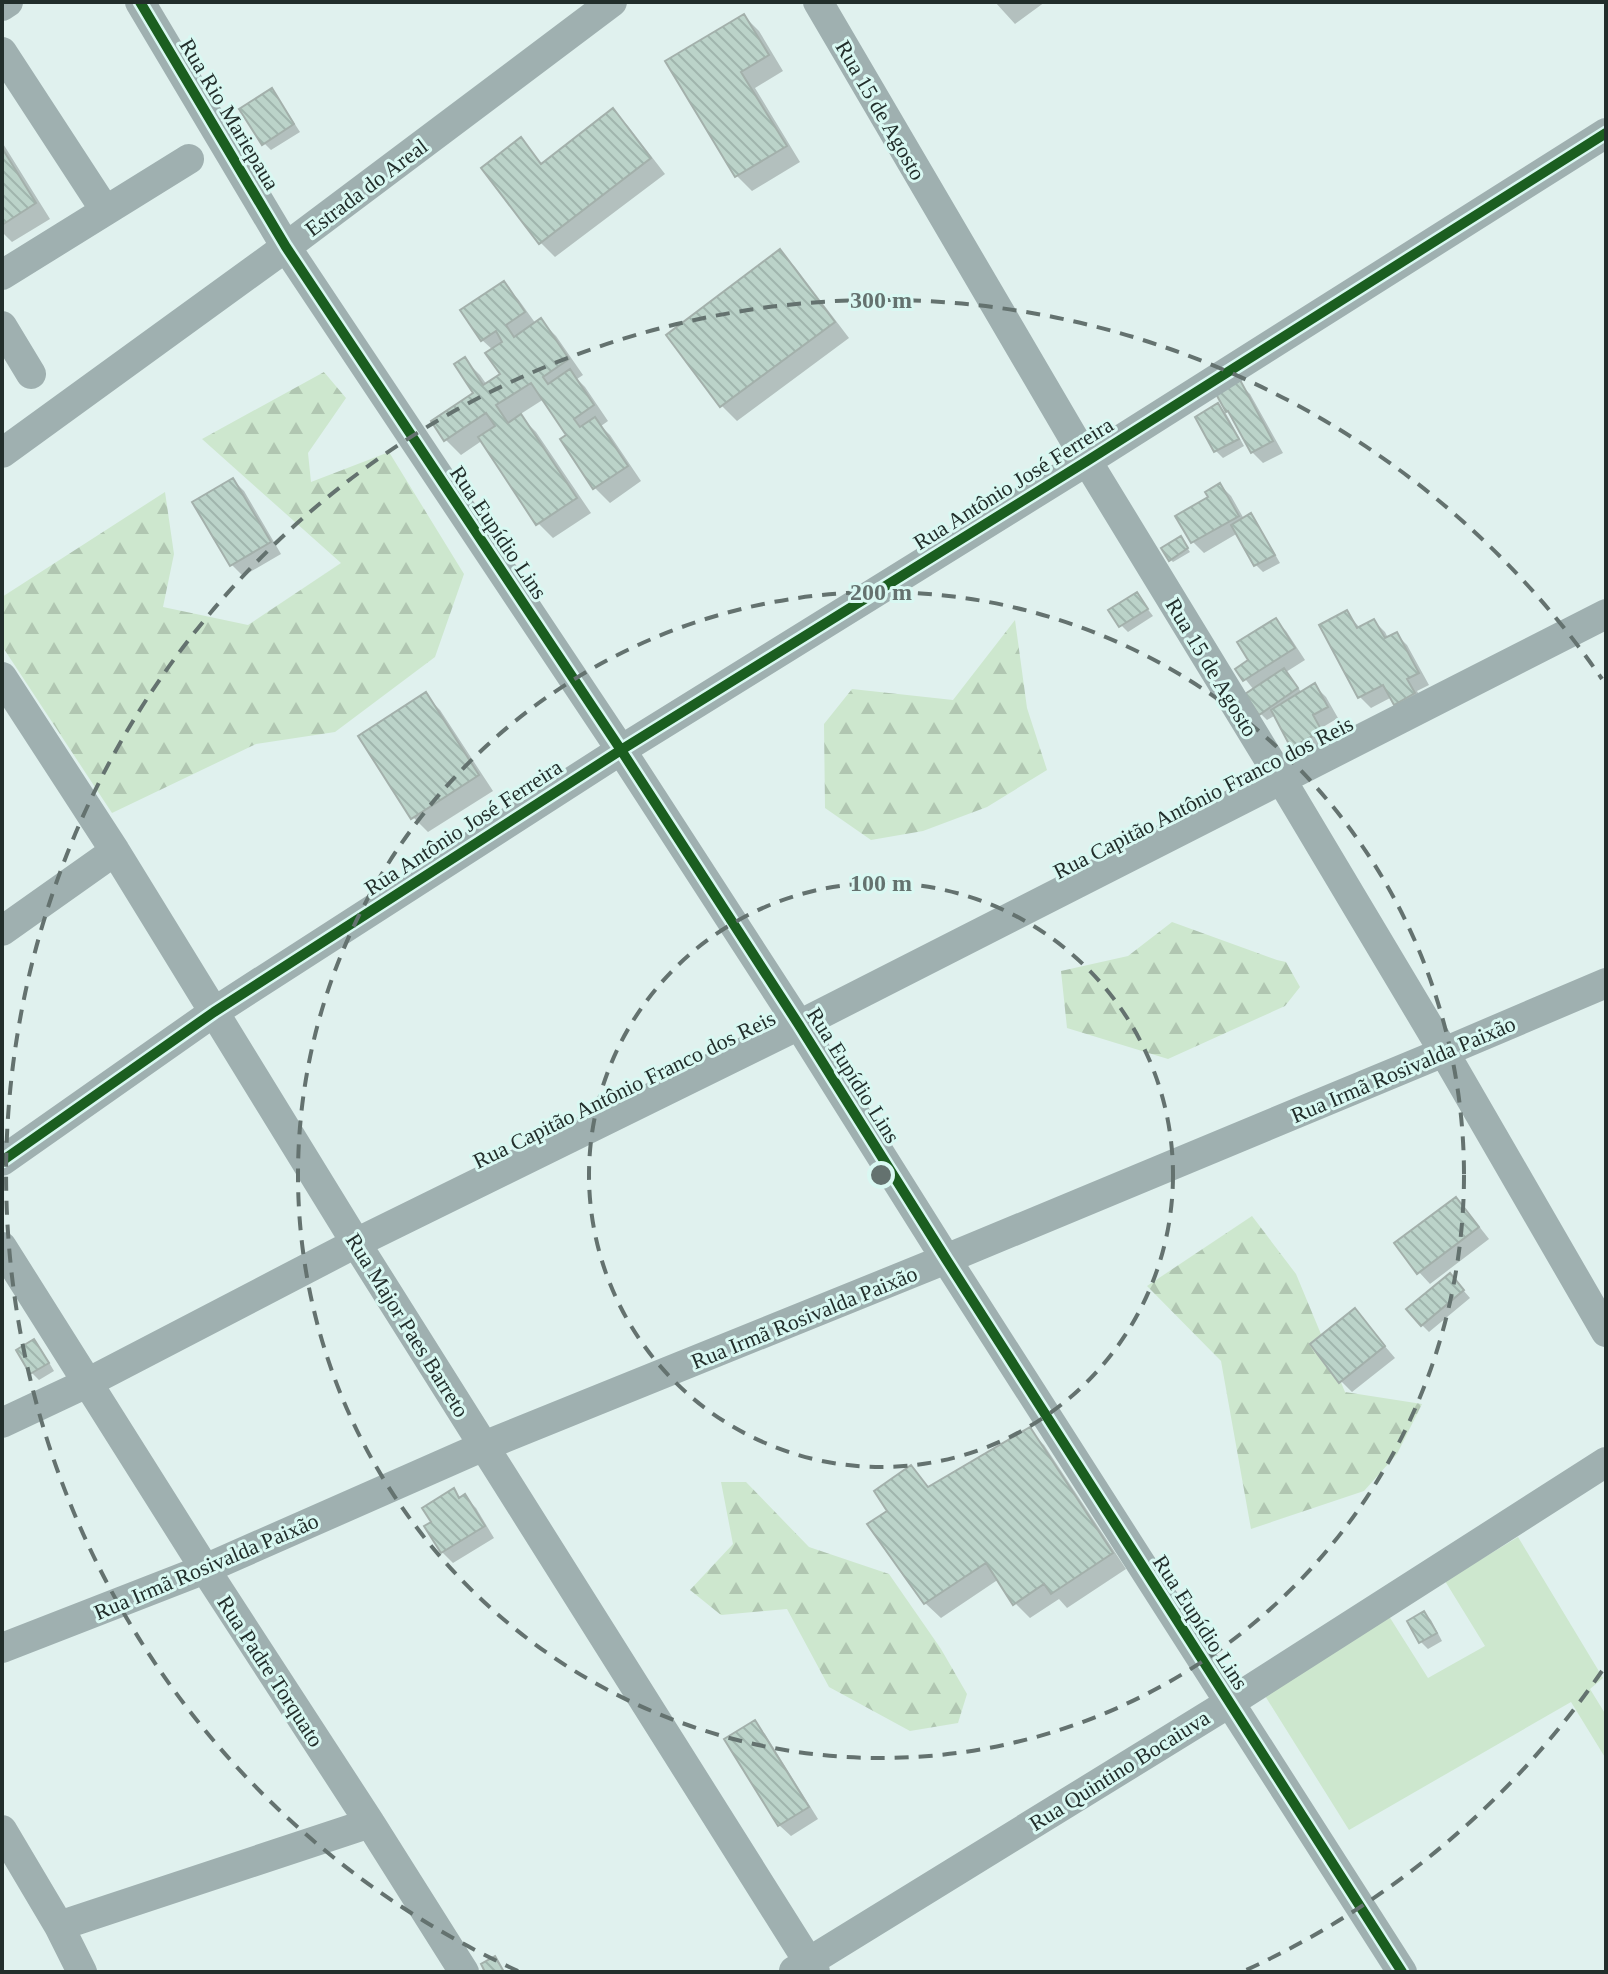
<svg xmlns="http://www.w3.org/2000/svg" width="1608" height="1974" font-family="'Times New Roman',serif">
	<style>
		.grass { fill: #cde7ce }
		.forest { fill: url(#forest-firs) }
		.shadow { fill: #0003 }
		.building { fill: url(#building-back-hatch); stroke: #a3b0ab; stroke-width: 2 }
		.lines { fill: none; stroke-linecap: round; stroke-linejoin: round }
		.minor { stroke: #9fb0b0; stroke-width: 30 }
		.cycleway-casing { stroke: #d9f8f2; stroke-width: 15 }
		.cycleway { stroke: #1b5e20; stroke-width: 10 }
		.ring { fill: none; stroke: #64726f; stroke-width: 4; stroke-dasharray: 14 10 }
		.labels { text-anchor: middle; stroke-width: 6; stroke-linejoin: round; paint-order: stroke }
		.street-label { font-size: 22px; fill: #222e2b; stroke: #d9f8f2 }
		.centre { fill: #64726f; stroke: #d9f8f2; stroke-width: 4 }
		.ring-label { font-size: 24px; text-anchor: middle; font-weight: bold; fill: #64726f; stroke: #d9f8f2; stroke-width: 6; stroke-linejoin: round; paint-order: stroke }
	</style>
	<defs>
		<pattern id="forest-firs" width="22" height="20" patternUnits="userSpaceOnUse" patternTransform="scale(2)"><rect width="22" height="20" fill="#cde7ce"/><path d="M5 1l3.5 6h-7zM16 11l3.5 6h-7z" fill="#b0c6b1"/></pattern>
		<pattern id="building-back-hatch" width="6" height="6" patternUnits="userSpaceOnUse" patternTransform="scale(2)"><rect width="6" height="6" fill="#bbd3c9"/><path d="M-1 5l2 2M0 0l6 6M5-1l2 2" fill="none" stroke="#a0b5ad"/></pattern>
	</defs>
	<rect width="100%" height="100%" fill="#e0f1ee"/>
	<path class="grass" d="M1518,1537l85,141 -13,11 16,26v44l-35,-57 -222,128 -87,-139 125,-78 41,65 57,-32 -40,-65z"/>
	<path class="forest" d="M324,372l22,26 -38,55 3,29 78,-30 75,122 -29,83 -100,75 -79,12 -144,69 -110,-167v-49l163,-105 9,62 -11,53 85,18 93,-62 -139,-124z
		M1015,620l12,88 20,62 -60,37 -64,24 -52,9 -46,-32 -1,-84 28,-35 101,11z
		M1172,922l105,38 9,2 14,25 -15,19 -117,53 -101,-31 -6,-57 67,-15z
		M1252,1216l44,58 49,118 77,12 -25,50 -33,37 -113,38 -30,-168 -74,-75z
		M721,1482h25l63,65 80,27 52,75 26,45 -9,29 -48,8 -81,-44 -42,-78 -66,6 -31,-25 43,-46z"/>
	<path class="shadow" d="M995,2h50l-30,22z
		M744,16l15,15 24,40 -28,17 45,74 -48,29 -15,-15 -69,-114z
		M271,91l7,7 22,34 -29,18 -7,-7z
		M613,111l15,15 37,48 -110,83 -15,-15 -20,-102 23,25z
		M2,142l48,77 -38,23 -10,-10z
		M780,252l15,15 54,71 -112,83 -15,-15 -53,-71z
		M503,284l15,15 18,25 5,-3 15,15 27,39 -6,4 8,8 23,34 -7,5 9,9 31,46 -31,22 -15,-15 -27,-52 -24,-37 -25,16 17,17 55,81 -38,25 -15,-15 -55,-83 -22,15 -15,-15 -12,-19 42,-28 -11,-33 15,15 7,10 15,-10 -9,-25 -11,-10z
		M1239,383l11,11 33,59 -20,10 -11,-11 -19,-36 -6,-5z
		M1218,405l7,7 19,34 -21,12 -7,-7z
		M233,480l11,11 37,63 -38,22 -11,-11z
		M1220,485l11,11 13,23 6,-3 7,7 23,40 -17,9 -7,-7 -18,-32 -34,20 -11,-11z
		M1183,541l7,11 -17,10 -3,-3z
		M1137,595l16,21 -25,16 -7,-7z
		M1346,612l14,16 14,-7 11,11 3,6 8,-4 11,11 22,40 -12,6 8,14 -19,10 -11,-11 -3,-7 -21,11 -11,-11 -39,-71z
		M1275,620l11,11 19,29 -19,12 16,21 13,-7 11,11 12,21 -15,9 9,15 -28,16 -11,-11 -17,-32 -9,5 -7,-7 -6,-23 -16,-20 13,-9z
		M425,695l15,15 53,81 -65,41 -15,-15z
		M1456,1200l11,11 22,28 -59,45 -11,-12z
		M1457,1283l13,15 -41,34 -7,-7z
		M1355,1311l40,47 -43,34 -11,-11z
		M34,1342l7,7 13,22 -15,9 -7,-7z
		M1029,1430l15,15 82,124 -59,39 -8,-9 -29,19 -15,-15 -16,-24 -58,39 -16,-15 -35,-91 21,-44 19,20z
		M453,1491l8,8 4,-2 11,11 18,30 -41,25 -11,-11 -8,-30z
		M1424,1613l7,7 11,21 -14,8 -7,-7 -12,-20z
		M754,1723l11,11 53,85 -27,17 -12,-11z"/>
	<path class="building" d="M744,14l25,41 -28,17 46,74 -52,31 -70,-116z
		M272,88l22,36 -32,21 -23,-36z
		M613,108l38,50 -112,86 -58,-76 40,-31 20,27z
		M2,148l34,55 -34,22z
		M780,249l55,73 -115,85 -54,-72z
		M504,281l21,31 -19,13 8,12 27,-19 28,41 -26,18 5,7 22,-15 24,36 -20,14 6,8 15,-10 33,49 -35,23 -33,-50 6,-4 -35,-52 -35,22 12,18 13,-9 56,84 -41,27 -58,-88 17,-11 -9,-13 -42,28 -13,-20 42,-28 -19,-29 11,-7 18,28 17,-11 -15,-21 17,-11 -6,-11 -15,10 -21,-31z
		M1240,380l33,61 -22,12 -23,-42 -2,1 -10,-18z
		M1218,403l21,36 -25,13 -19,-35z
		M233,478l38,64 -41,24 -38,-64z
		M1220,483l19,33 -48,27 -16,-27 33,-19 -3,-5z
		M1251,513l24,42 -21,11 -23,-41z
		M1181,536l7,12 -19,13 -8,-13z
		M1137,592l11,17 -29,18 -11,-17z
		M1347,610l10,18 17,-9 11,19 12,-6 22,41 -12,6 8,14 -21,12 -11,-20 -25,13 -39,-73z
		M1276,618l19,30 -52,33 -8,-12 13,-9 -11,-18z
		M1284,668l14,20 -39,27 -14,-21z
		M1315,683l13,24 -15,8 9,16 -31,17 -20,-38z
		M426,692l53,83 -68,44 -53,-83z
		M1456,1197l23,30 -62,47 -23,-31z
		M1450,1273l14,17 -43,36 -15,-17z
		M1355,1308l30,38 -46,37 -29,-39z
		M34,1339l15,24 -19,11 -14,-24z
		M1030,1427l83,126 -62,41 -7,-10 -31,21 -27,-42 -62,41 -57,-80 20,-13 -13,-20 37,-26 17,22z
		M454,1488l5,10 6,-4 20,32 -44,27 -17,-27 7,-4 -9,-14z
		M1424,1611l13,22 -18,10 -12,-22z
		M755,1720l54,87 -31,19 -54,-87z
		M495,1956l9,16h-19l-4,-8z"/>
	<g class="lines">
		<path class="minor" d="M140,2l146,245 335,503 178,275 147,234 456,713
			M818,2l269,459 194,318 163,273 162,280
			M2,6l6,-4
			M2,52l103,158
			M2,275l187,-116
			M2,326l29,48
			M2,453l284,-206 326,-245
			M2,677l113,174 241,392 459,729
			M2,931l113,-80
			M2,1161l212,-149 407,-262 466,-289 519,-328
			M2,1247l203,322 165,254 94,149
			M2,1423l85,-40 269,-140 443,-218 807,-411
			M2,1648l203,-79 279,-123 462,-187 498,-207 162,-69
			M2,1830l57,96 23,46
			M59,1926l311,-103
			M794,1971l435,-268 377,-241"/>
		<defs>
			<path id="cycleway" d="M140,2l146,245 335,503 178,275 147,234 456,713
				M2,1161l212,-149 407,-262 466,-289 519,-328"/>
		</defs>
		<use href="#cycleway" class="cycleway-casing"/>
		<use href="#cycleway" class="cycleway"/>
	</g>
	<g class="ring">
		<circle cx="881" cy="1175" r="292"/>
		<circle cx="881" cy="1175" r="583"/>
		<path d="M1602 1671A875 875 0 0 1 1244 1971M518 1971A875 875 0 1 1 1602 679"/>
	</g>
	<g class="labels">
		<g class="street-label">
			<text transform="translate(881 110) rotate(60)" y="8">Rua 15 de Agosto</text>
			<text transform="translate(230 114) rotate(59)" y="8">Rua Rio Mariepaua</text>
			<text transform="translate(366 187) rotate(-37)" y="8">Estrada do Areal</text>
			<text transform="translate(1013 483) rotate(-32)" y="8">Rua Antônio José Ferreira</text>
			<text transform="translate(499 532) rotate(56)" y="8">Rua Eupídio Lins</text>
			<text transform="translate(1212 667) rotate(59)" y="8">Rua 15 de Agosto</text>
			<text transform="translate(1203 797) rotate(-27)" y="8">Rua Capitão Antônio Franco dos Reis</text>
			<text transform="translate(463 827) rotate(-33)" y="8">Rua Antônio José Ferreira</text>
			<text transform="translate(1403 1069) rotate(-23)" y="8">Rua Irmã Rosivalda Paixão</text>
			<text transform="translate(854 1075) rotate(58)" y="8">Rua Eupídio Lins</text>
			<text transform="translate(624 1089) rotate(-26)" y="8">Rua Capitão Antônio Franco dos Reis</text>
			<text transform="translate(804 1317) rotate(-22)" y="8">Rua Irmã Rosivalda Paixão</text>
			<text transform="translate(408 1325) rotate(58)" y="8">Rua Major Paes Barreto</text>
			<text transform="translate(206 1566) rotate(-23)" y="8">Rua Irmã Rosivalda Paixão</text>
			<text transform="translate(1201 1622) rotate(57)" y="8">Rua Eupídio Lins</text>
			<text transform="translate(271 1671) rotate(57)" y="8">Rua Padre Torquato</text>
			<text transform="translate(1119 1770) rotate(-32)" y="8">Rua Quintino Bocaiuva</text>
		</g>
	</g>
	<circle cx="881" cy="1175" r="12" class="centre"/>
	<g class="ring-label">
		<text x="881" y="308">300 m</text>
		<text x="881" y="600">200 m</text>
		<text x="881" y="891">100 m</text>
	</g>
	<rect width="1608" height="1974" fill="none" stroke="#222e2b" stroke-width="8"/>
</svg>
